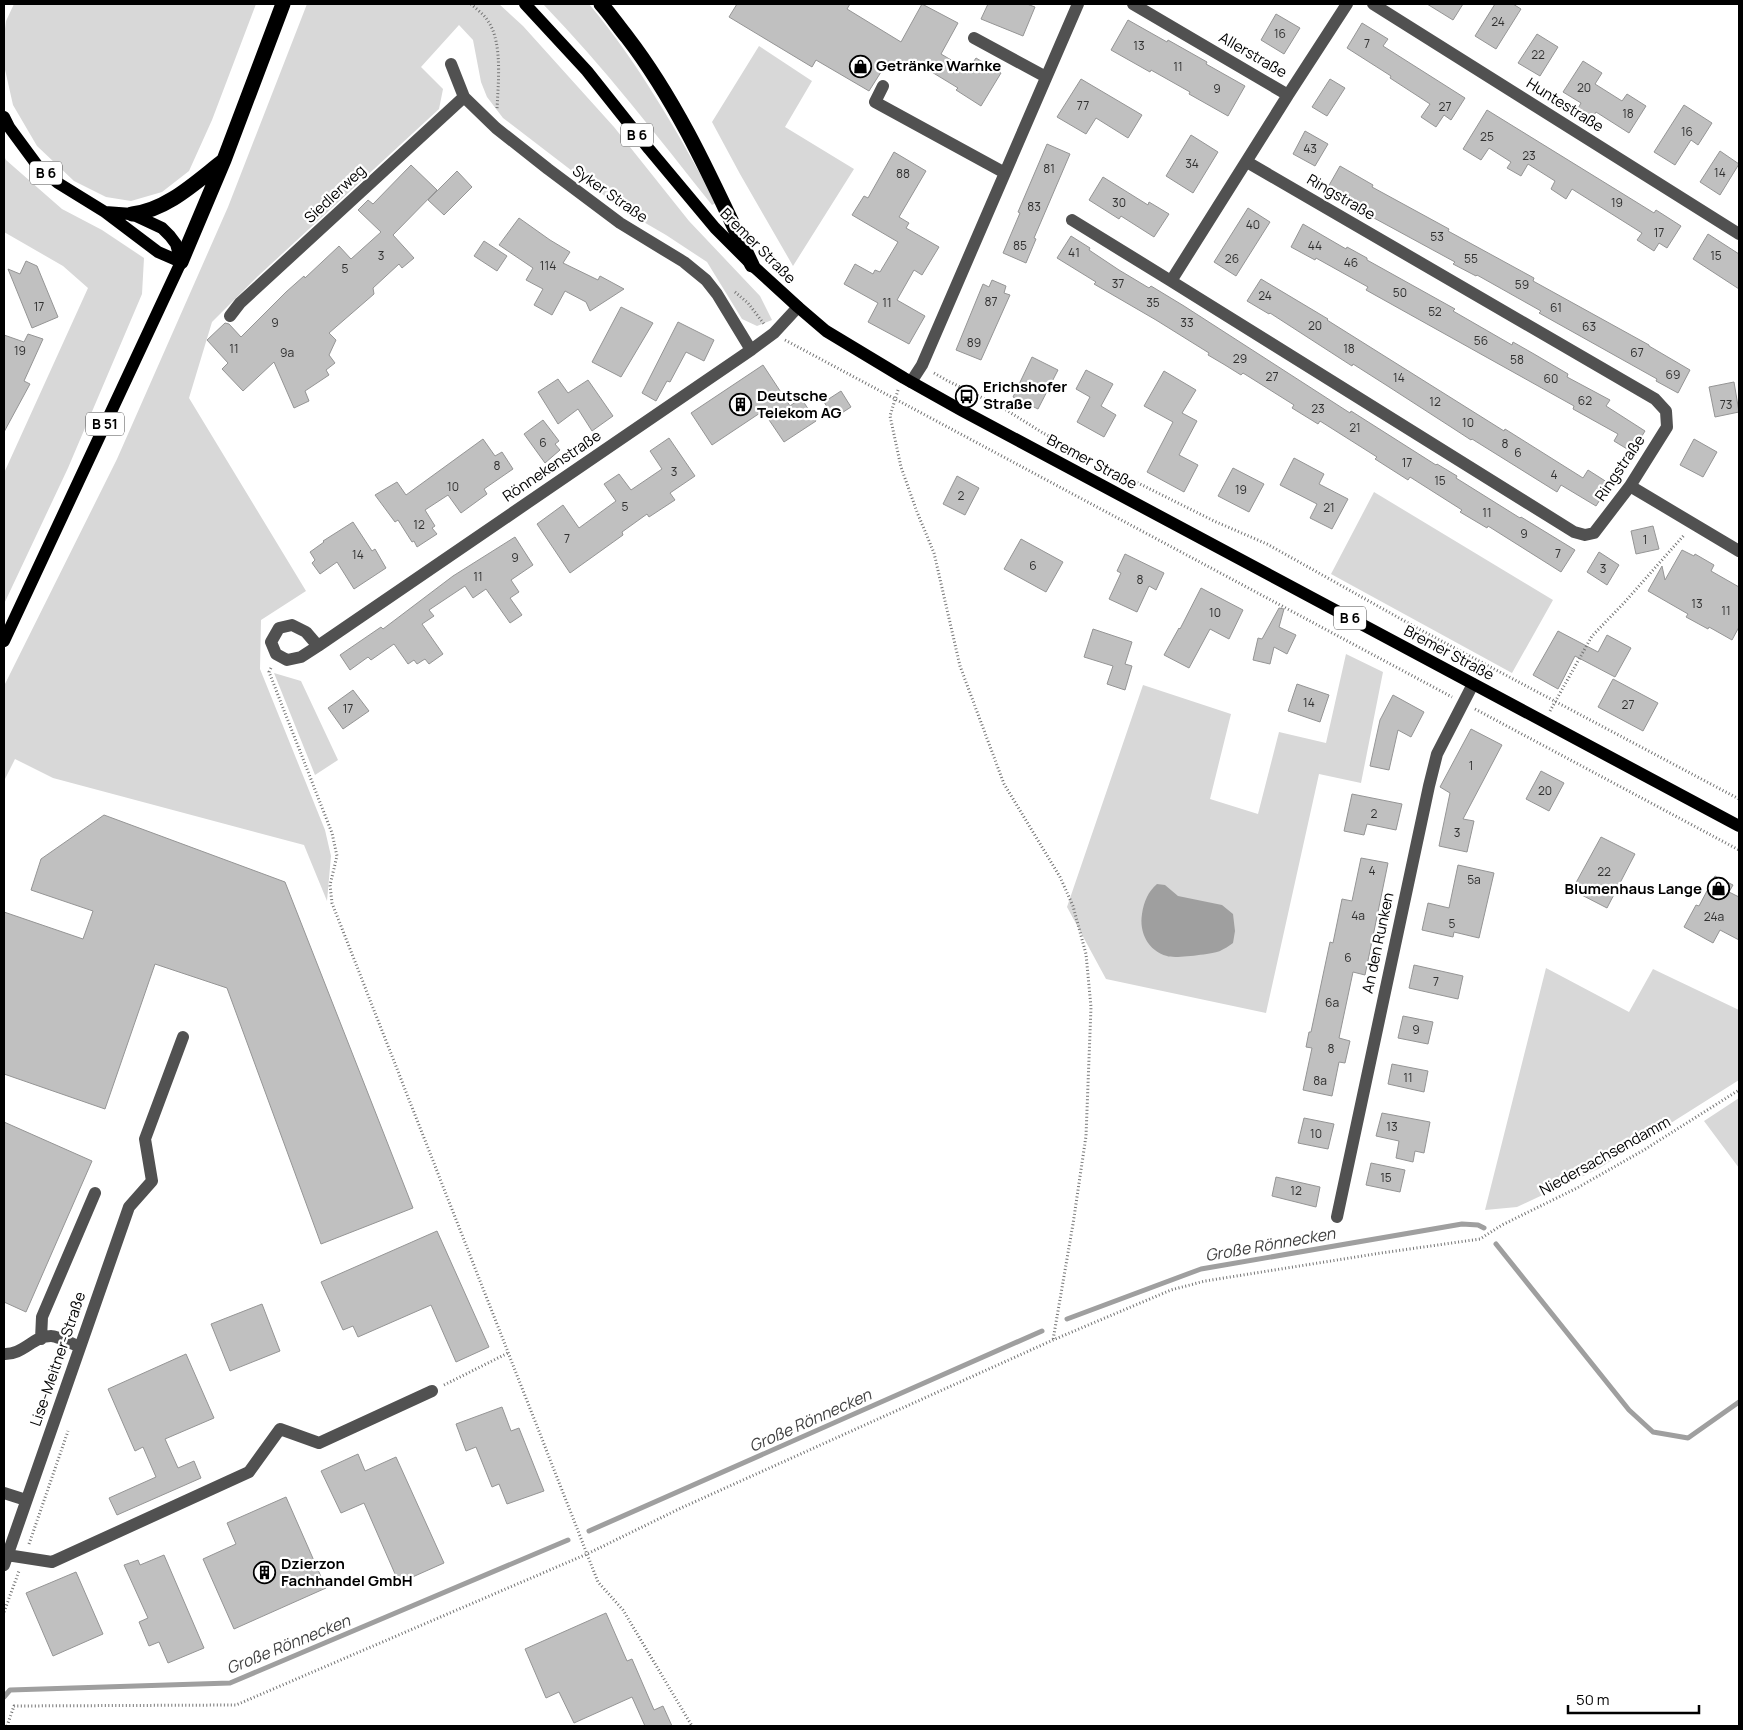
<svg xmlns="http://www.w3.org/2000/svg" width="1743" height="1730" font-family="Manrope,sans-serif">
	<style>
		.green { fill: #d8d8d8 }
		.water { fill: #9f9f9f }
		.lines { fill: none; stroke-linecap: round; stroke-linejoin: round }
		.stream { stroke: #9f9f9f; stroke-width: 5 }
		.building { fill: #c0c0c0; stroke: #959595 }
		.path { stroke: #737373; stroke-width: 3; stroke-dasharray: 1 2.5; stroke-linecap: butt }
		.minor { stroke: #515151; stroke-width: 12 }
		.major { stroke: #000; stroke-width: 12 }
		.highway { stroke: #000; stroke-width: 15 }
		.labels { text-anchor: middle; stroke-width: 4.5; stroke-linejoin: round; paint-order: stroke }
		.number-label { font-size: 12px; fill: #303030 }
		.shield { fill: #fff; stroke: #4c4c4c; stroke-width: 1 }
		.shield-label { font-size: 14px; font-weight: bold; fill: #000 }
		.street-label { font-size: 15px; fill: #000; stroke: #fff }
		.poi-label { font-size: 15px; font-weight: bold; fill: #000; stroke: #fff; text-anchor: start }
		.water-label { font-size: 16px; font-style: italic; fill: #404040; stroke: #fff }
	</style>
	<rect width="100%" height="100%" fill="#fff"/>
	<path class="green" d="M14,4h242l-44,116 -23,51 -27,21 -31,9 -25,-4 -32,-16 -37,-35 -24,-41 -9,-40v-28l2,-16z
		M307,4h192l24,22 91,101 75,94 71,75 12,24 -15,6 -15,-7 -35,-57 -41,-27 -43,-25 -120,-92 -16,-21 -6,-15 -8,-42 -14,-15 -38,42 22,22 -4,20 -182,168 -45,45 -23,76 117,193 -45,29 -1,49 65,161 6,26 -4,45 -23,-56 -251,-67 -38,-19 -11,22v-95l113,-227 111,-252z
		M543,4h46c51,61 89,129 127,199l-4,2c-55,-69 -108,-138 -169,-201z
		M759,46l53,35 -27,46 69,42 -61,97 -53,-92 -28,-52z
		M4,156l2,4 56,49 40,21 42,28 -2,36 -74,174 -64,136v-131l84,-185 -25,-22 -59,-34z
		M1374,492l179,108 -41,73 -181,-99z
		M1346,654l37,18 -22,111 -42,-9 -53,239 -160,-34 -39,-72 76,-222 88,29 -21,85 48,15 21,-82 47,11z
		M274,673l27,8 37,79 -23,15z
		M1546,968l83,44 24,-43 86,41v70l-141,89 -81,38 -32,3z
		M1739,1098v70l-35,-47z"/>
	<path class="water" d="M1157,884l8,1 13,11 44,9 11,9 2,17 -2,12c-4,3 -9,6 -13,8 -8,3 -46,8 -53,5 -19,-5 -28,-24 -25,-42 2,-13 6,-22 15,-30z"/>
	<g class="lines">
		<path class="stream" d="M1496,1244l133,166 24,22 35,6 51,-36
			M1067,1319l134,-50 261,-45 16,1 6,3
			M589,1531l453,-200
			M4,1697l6,-7 220,-7 338,-143"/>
	</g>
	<path class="building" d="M737,4h113l-3,5 54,33 21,-38 36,19 -17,31 27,16 8,-12 25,15 -20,33 -25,-16 2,-2 -46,-28 -7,12 -17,-11 -19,30 -53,-31 -4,7 -83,-50z
		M988,4h39l8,3 -12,29 -42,-17z
		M1427,4h36l-10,16z
		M1495,4h18l8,5 -25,40 -21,-13z
		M1276,14l24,14 -16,26 -23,-14z
		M1128,20l39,22 1,-2 39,22 -1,2 39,22 -17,30 -39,-22 1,-2 -39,-22 -1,2 -39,-22z
		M1362,23l26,16 -5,7 82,52 -14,22 -7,-5 -8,12 -15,-10 9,-13 -40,-26 1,-2 -44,-28z
		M1537,34l21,13 -18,29 -22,-13z
		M1583,61l19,12 -7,11 27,17 5,-7 19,12 -17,27 -33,-21 -6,9 -14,-9 5,-9 -18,-11z
		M1081,79l61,36 -14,23 -32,-20 -10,16 -29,-17z
		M1330,79l15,9 -18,28 -15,-9z
		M1684,105l28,18 -14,22 -7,-5 -16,25 -21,-13z
		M1487,110l167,103 2,-3 25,16 -14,22 -8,-5 -5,8 -17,-11 5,-7 -70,-44 -6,10 -15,-10 4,-8 -27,-17 -7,12 -14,-8 4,-6 -22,-14 -8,12 -18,-11z
		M1305,131l23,13 -13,22 -22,-12z
		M1191,135l27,17 -25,41 -27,-17z
		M1047,144l23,10 -36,84 2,1 -10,24 -23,-10 17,-40 -2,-1z
		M1720,151l19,13 -19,31 -20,-13z
		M894,152l32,19 -27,46 10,6 -3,5 33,19 -17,28 -8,-5 -17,30 28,16 -16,28 -41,-22 10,-19 -34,-19 11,-20 18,10 2,-4 5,2 18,-30 -46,-27 12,-19 4,2z
		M411,165l26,25 -44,45 21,23 -12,10 -3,-4 -26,24 1,6 -45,39 7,7 -7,15 6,8 -9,7 3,5 -24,16 4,10 -15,7 -20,-46 -31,29 -21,-22 6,-6 -21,-23 18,-17 4,1 12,13 45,-45 18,-16 1,2 34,-32 12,13 30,-27 -23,-22 10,-10 5,4z
		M1340,166l33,19 -1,2 77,42 -1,2 86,47 -1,3 116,64v1l41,24 -12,23 -22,-12 1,-2 -118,-66 2,-2 -64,-36 -1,1 -23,-12 2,-2 -81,-44 1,-2 -48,-27z
		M457,171l15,16 -28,28 -16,-15z
		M1103,177l45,28 1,-3 20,12 -15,23 -33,-21 -2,3 -30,-19z
		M1248,208l22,14 -34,54 -22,-14z
		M519,218l31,22 20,12 -7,11 35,17 2,-4 24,13 -34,22 -4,-9 -21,-11 -13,24 -18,-10 9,-16 -17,-9 7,-12 -34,-23z
		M1303,224l43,25 1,-2 20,11v2l88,49 -2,2 59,34 1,-3 21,12 34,20 -1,3 43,23 -4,6 39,25 -13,21 -18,-11 4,-7 -45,-25 1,-3 -208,-116 2,-3 -52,-29 -1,2 -24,-13z
		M1708,234l31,20v35l-46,-30z
		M1071,236l19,12 -1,2 30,20 30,18 2,-2 33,20 166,107 1,-2 85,54 1,-1 20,12 -1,2 64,40 1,-1 54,33 -14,22 -73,-46 -1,2 -27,-16 2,-2 -52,-33 -2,3 -33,-21 2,-2 -57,-36 -2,3 -26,-16 2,-3 -51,-32 -2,2 -16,-10 -17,-10 1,-2 -53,-33 -62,-36 2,-2 -39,-24z
		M484,241l23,15 -10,15 -23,-15z
		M26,261l11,5 21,51 -26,11 -24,-59 12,5z
		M1261,279l67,40 -1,1 177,111 1,-2 78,49 5,-8 22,14 -14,22 -35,-21 -4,7 -85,-53 -1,1 -20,-13 -65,-42 -33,-21 -1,2 -82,-53 -1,1 -22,-13z
		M992,280l14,6 -2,7 6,2 -29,65 -25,-10 27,-66 6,3z
		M621,307l32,16 -32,54 -29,-15z
		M678,322l36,18 -10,21 -18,-9 -16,30 -3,-1 -11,20 -14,-8z
		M28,334l15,5 -19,42 6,3 -26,48v-97l20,7z
		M1032,357l26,13 -20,39 -25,-12z
		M763,365l27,41 11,-8 15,23 -32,21 -21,-31 -51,34 -21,-32z
		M1086,370l27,14 -12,22 15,9 -12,22 -27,-15 13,-25 -14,-8z
		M1164,371l32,19 -14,23 15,8 -18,34 19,10 -14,27 -37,-20 26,-50 -29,-16z
		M558,379l10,14 20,-13 25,36 -21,15 -14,-22 -20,15 -20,-32z
		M1734,382l5,30 -24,5 -6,-30z
		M841,391l10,16 -17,11 -10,-16z
		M543,420l16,21 -4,3 5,6 -15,13 -21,-29z
		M669,438l26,38 -25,17 5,7 -26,17 -2,-3 -25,18 1,3 -53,38 -33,-49 26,-19 16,23 37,-27 -12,-17 15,-10 12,16 31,-21 -12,-18z
		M483,439l12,17 7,-4 11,17 -29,20 3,5 -26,19 -13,-18 -23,15 10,16 -3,2 5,6 -20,13 -3,-6 -2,1 -14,-22 -3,2 -20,-27 22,-13 9,13z
		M1694,439l23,13 -14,25 -23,-12z
		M1294,458l30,16 -5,10 29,15 -16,30 -22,-11 7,-14 -37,-19z
		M1233,468l31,16 -15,28 -31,-16z
		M957,476l22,12 -14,27 -22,-11z
		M353,522l19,29 3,-2 11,19 -32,21 -17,-27 -17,12 -8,-11 3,-3 -5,-8 14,-10 -1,-1z
		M1653,526l6,23 -23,5 -5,-23z
		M515,537l18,28 -22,15 8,12 -9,6 12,17 -12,8 -24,-34 -13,9 -8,-12 -36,24 5,6 -12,8 21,30 -14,10 -4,-5 -8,5 -3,-4 -6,4 -14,-20 -23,16 -3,-3 -18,13 -10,-15 41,-28 2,2 70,-53z
		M1021,539l42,23 -17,30 -42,-23z
		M1682,550l12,6 1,-2 19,11 -3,6 28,16v40l-7,13 -23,-13 -1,2 -22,-12 2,-3 -40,-23 14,-25 3,14z
		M1599,552l20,13 -12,20 -20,-13z
		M1125,554l39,19 -8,17 -7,-4 -12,26 -28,-13 12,-26 -4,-2z
		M1201,588l42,22 -14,29 -19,-10 -21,39 -25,-13 15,-27 1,1z
		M1279,608l5,1 -5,18 17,8 -9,19 -13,-7 -4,17 -17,-4 5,-22 4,1z
		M1093,629l39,13 -7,22 7,2 -7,24 -18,-6 6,-18 -29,-9z
		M1558,631l40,21 9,-17 24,13 -16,29 -40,-21 -17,33 -25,-14z
		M1613,679l45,24 -15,28 -45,-24z
		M1297,684l32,11 -9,27 -32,-11z
		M353,690l16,21 -26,18 -15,-21z
		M1393,695l31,17 -13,25 -13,-7 -9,40 -19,-4 10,-46z
		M1471,729l31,16 -39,74 11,2 -7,31 -28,-6 11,-53 -10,-6z
		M1541,771l23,12 -15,28 -23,-12z
		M1352,794l50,10 -6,26 -29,-6 -3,11 -20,-4z
		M104,815l181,67 128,326 -92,36 -94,-256 -72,-24 -50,145 -101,-35v-162l79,27 10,-28 -62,-21 10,-31z
		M1601,837l34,17 -28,54 -35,-18z
		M1361,858l27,5 -23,112 -12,-3 -14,66 11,3 -5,22 -6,-1 -7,34 -29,-6 9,-42 -6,-1 3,-15h2l19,-90 3,1 9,-44 10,2z
		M1458,865l36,8 -15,65 -25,-6 -1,5 -31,-7 6,-27 21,5z
		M1715,876l18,9 -4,7 10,5v43l-19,-10 -7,13 -29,-16 12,-22 3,1z
		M1414,965l49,11 -5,23 -49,-11z
		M1403,1016l30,6 -5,22 -30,-6z
		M1392,1064l36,7 -4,21 -36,-8z
		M1382,1113l48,9 -6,31 -9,-2 -2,11 -17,-4 3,-17 -23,-5z
		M1304,1118l30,6 -6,25 -30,-6z
		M4,1122l88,39 -66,151 -22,-10z
		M1371,1163l34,7 -5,22 -34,-7z
		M1276,1177l44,10 -4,20 -44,-11z
		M437,1231l52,116 -33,15 -25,-57 -73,32 -5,-11 -10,4 -22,-48z
		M262,1304l18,47 -50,20 -19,-47z
		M186,1354l28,64 -49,21 13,29 16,-7 7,17 -84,37 -8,-17 47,-21 -13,-30 -8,4 -27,-62z
		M502,1407l9,24 8,-3 25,63 -37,13 -8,-20 -7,3 -16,-40 -10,4 -10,-27z
		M358,1454l7,17 31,-14 48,106 -45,20 -35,-80 -23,10 -20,-42z
		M286,1497l40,91 -92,41 -31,-70 33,-15 -9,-21z
		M164,1555l40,93 -36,15 -9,-21 -10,4 -10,-24 9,-4 -24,-53 14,-5 2,5z
		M76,1572l27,62 -50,22 -27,-63z
		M606,1613l21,48 5,-2 22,51 9,-4 9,20h-27l-13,-29 -58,26 -15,-31 -13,6 -21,-49z"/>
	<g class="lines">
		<path class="path" d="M471,4c5,5 13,10 17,17 15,22 10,63 9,89
			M735,292l13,11 16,21
			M785,340l667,357
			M934,373l14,8 55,27 40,25 65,35 106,53 53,23 150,84 322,171
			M898,390l-8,26 11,51 16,45 17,41 26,113 44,118 56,93 13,29 13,48 5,53 -5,129 -13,88 -20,116
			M271,668l-2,4 63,161 5,23 -7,29 2,18 266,679 25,28 69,116
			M1475,709l264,141
			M1550,711l42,-75 31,-32 62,-70
			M444,1385l64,-32
			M29,1544l39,-113
			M4,1612l15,-41
			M7,1726l7,-20 222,-1 351,-151 94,-46 372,-168 118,-50 34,-9 176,-28 99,-14 22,-14 75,-37 67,-38 95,-60"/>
		<path class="minor" d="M1133,4l155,91 59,-91
			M1373,4l366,230
			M974,38l72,39
			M451,64l13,33 32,31 52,41 72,54 64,39 22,18 11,14 34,56
			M883,86l-8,16 130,71
			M1072,220l99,61 117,-186
			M1171,281l403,251 11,3 9,-2 36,-47 37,-59 -1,-16 -11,-12 -408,-237
			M230,316l10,-13 224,-206
			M911,382l11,-17 156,-361
			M1630,486l109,65
			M318,646l-12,-14 -14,-7 -13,3 -8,14 5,12 11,6 14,-3 17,-11 433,-296 23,-17 24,-26
			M1337,1217l92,-431 8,-32 36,-70
			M41,1339l1,-22 53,-124
			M4,1354c19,1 29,-18 47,-18 6,0 22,8 29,11
			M4,1493l22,7
			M7,1555l45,7 197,-90 31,-43 39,14 113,-52
			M4,1565l125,-358 23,-26 -7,-42 38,-102"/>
		<path class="major" d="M525,4l62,67 62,78 66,79 37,37 46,42 28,24 78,47 57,32 778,416
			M4,117l5,10 28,38 21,18 47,29 53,40 23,10
			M4,641l177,-379 -5,-18 -6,-8 -8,-8 -30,-14 -27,-2"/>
		<path class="highway" d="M601,4c9,10 17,22 26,33 53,69 88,150 125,228
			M132,214c35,-4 64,-32 91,-53
			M181,262l43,-102 59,-156"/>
	</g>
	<defs>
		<symbol id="shop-ring" viewBox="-11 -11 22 22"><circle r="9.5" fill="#fff" stroke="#000" stroke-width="1.5"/><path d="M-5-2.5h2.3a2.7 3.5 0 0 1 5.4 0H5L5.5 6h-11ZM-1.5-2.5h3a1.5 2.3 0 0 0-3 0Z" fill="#000"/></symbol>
		<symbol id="bus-ring" viewBox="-11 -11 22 22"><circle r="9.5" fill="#fff" stroke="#000" stroke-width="1.5"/><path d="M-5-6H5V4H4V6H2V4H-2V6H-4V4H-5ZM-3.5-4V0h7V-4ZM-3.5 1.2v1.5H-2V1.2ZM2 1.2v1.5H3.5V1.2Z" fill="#000"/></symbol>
		<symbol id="building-ring" viewBox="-11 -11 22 22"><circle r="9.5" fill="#fff" stroke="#000" stroke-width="1.5"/><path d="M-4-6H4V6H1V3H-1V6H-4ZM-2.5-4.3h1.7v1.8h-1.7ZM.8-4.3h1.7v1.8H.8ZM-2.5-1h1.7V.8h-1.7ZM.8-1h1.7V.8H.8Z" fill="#000"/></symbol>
	</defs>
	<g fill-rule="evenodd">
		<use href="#shop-ring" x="848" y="54" width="25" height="25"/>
		<use href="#bus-ring" x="954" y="384" width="25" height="25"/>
		<use href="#building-ring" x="728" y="392" width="25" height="25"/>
		<use href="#shop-ring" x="1706" y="876" width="25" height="25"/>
		<use href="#building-ring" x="252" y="1560" width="25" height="25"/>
	</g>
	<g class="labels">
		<g class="number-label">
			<text x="1498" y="26">24</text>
			<text x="1280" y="38">16</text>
			<text x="1367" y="48">7</text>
			<text x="1139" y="50">13</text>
			<text x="1538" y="59">22</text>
			<text x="1178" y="71">11</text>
			<text x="1584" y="92">20</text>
			<text x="1217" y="93">9</text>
			<text x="1083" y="110">77</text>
			<text x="1445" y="111">27</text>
			<text x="1628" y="118">18</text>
			<text x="1687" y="136">16</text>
			<text x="1487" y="141">25</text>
			<text x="1310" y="153">43</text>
			<text x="1529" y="160">23</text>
			<text x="1192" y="168">34</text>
			<text x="1049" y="173">81</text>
			<text x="1720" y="177">14</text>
			<text x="903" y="178">88</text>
			<text x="1119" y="207">30</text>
			<text x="1617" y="207">19</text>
			<text x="1034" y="211">83</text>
			<text x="1253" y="229">40</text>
			<text x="1659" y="237">17</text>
			<text x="1437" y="241">53</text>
			<text x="1020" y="250">85</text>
			<text x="1315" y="250">44</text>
			<text x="1074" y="257">41</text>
			<text x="381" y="260">3</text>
			<text x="1716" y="260">15</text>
			<text x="1232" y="263">26</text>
			<text x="1471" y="263">55</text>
			<text x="1351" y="267">46</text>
			<text x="548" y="270">114</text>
			<text x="345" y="273">5</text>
			<text x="1118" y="288">37</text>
			<text x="1522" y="289">59</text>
			<text x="1400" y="297">50</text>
			<text x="1265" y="300">24</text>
			<text x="991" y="306">87</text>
			<text x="887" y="307">11</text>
			<text x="1153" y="307">35</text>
			<text x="39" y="311">17</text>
			<text x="1556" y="312">61</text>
			<text x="1435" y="316">52</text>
			<text x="275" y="327">9</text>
			<text x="1187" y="327">33</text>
			<text x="1315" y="330">20</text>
			<text x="1589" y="331">63</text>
			<text x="1481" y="345">56</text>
			<text x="974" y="347">89</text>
			<text x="234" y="353">11</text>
			<text x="1349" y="353">18</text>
			<text x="20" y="355">19</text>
			<text x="287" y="357">9a</text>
			<text x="1637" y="357">67</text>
			<text x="1240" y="363">29</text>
			<text x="1517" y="364">58</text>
			<text x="1673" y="379">69</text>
			<text x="1272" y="381">27</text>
			<text x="1399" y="382">14</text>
			<text x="1551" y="383">60</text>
			<text x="1585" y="405">62</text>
			<text x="1435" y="406">12</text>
			<text x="1726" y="409">73</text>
			<text x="1318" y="413">23</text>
			<text x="1468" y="427">10</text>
			<text x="1355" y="432">21</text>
			<text x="543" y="447">6</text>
			<text x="1505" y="448">8</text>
			<text x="1518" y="457">6</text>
			<text x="1407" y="467">17</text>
			<text x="497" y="470">8</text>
			<text x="674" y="476">3</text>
			<text x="1554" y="479">4</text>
			<text x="1440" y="485">15</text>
			<text x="453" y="491">10</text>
			<text x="1241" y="494">19</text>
			<text x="961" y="500">2</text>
			<text x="625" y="511">5</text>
			<text x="1329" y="512">21</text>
			<text x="1487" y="517">11</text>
			<text x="419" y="529">12</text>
			<text x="1524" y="538">9</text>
			<text x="567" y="543">7</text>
			<text x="1645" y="544">1</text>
			<text x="1558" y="558">7</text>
			<text x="358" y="559">14</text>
			<text x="515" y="562">9</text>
			<text x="1033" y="570">6</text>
			<text x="1603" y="573">3</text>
			<text x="478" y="581">11</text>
			<text x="1140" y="584">8</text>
			<text x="1697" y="608">13</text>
			<text x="1726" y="615">11</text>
			<text x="1215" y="617">10</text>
			<text x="1309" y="707">14</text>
			<text x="1628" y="709">27</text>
			<text x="348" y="713">17</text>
			<text x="1471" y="770">1</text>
			<text x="1545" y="795">20</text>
			<text x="1374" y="818">2</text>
			<text x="1457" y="837">3</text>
			<text x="1372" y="875">4</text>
			<text x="1604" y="876">22</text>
			<text x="1474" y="884">5a</text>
			<text x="1358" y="920">4a</text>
			<text x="1714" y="921">24a</text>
			<text x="1452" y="928">5</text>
			<text x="1348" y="962">6</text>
			<text x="1436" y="986">7</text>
			<text x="1332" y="1007">6a</text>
			<text x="1416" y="1034">9</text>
			<text x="1331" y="1053">8</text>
			<text x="1408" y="1082">11</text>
			<text x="1320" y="1085">8a</text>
			<text x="1392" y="1131">13</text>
			<text x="1316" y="1138">10</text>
			<text x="1386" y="1182">15</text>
			<text x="1296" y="1195">12</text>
		</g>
		<g class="shield">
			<rect x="621" y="123.5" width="32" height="23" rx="4"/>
			<rect x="30" y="161.5" width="32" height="23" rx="4"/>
			<rect x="86" y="412.5" width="38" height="23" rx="4"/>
			<rect x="1334" y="606.5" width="32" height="23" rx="4"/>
		</g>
		<g class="shield-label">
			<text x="637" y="140">B 6</text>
			<text x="46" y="178">B 6</text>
			<text x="105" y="429">B 51</text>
			<text x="1350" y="623">B 6</text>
		</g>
		<g class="street-label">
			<text transform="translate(1253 55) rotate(30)" y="5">Allerstraße</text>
			<text transform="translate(1565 105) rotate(32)" y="5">Huntestraße</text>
			<text transform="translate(335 194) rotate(-43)" y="5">Siedlerweg</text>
			<text transform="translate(610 194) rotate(35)" y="5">Syker Straße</text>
			<text transform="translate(1341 197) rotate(30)" y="5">Ringstraße</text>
			<text transform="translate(758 246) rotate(45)" y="5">Bremer Straße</text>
			<text transform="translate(1092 462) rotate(28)" y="5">Bremer Straße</text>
			<text transform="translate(552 466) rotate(-34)" y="5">Rönnekenstraße</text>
			<text transform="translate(1620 468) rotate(-56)" y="5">Ringstraße</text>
			<text transform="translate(1449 653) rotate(28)" y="5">Bremer Straße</text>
			<text transform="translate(1378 943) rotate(-78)" y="5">An den Runken</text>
			<text transform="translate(1605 1156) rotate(-29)" y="5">Niedersachsendamm</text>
			<text transform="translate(58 1359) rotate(-71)" y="5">Lise-Meitner-Straße</text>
		</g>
		<g class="poi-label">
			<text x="876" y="71">Getränke Warnke</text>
			<text x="983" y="392">Erichshofer<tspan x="983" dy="17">Straße</tspan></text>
			<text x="757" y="401">Deutsche<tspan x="757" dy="17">Telekom AG</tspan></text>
			<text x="1702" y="894" text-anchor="end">Blumenhaus Lange</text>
			<text x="281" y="1569">Dzierzon<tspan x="281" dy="17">Fachhandel GmbH</tspan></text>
		</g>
		<g class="water-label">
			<text transform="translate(1270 1244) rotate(-10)" y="6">Große Rönnecken</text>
			<text transform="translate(810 1420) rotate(-24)" y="6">Große Rönnecken</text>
			<text transform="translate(288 1644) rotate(-22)" y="6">Große Rönnecken</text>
		</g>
	</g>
	<rect width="1743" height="1730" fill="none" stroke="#000000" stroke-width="10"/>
	<path d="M1568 1705v8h131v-8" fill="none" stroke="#000000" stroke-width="2.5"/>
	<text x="1576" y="1705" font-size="15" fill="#000000" stroke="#ffffff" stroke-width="4" paint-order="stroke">50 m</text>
</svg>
